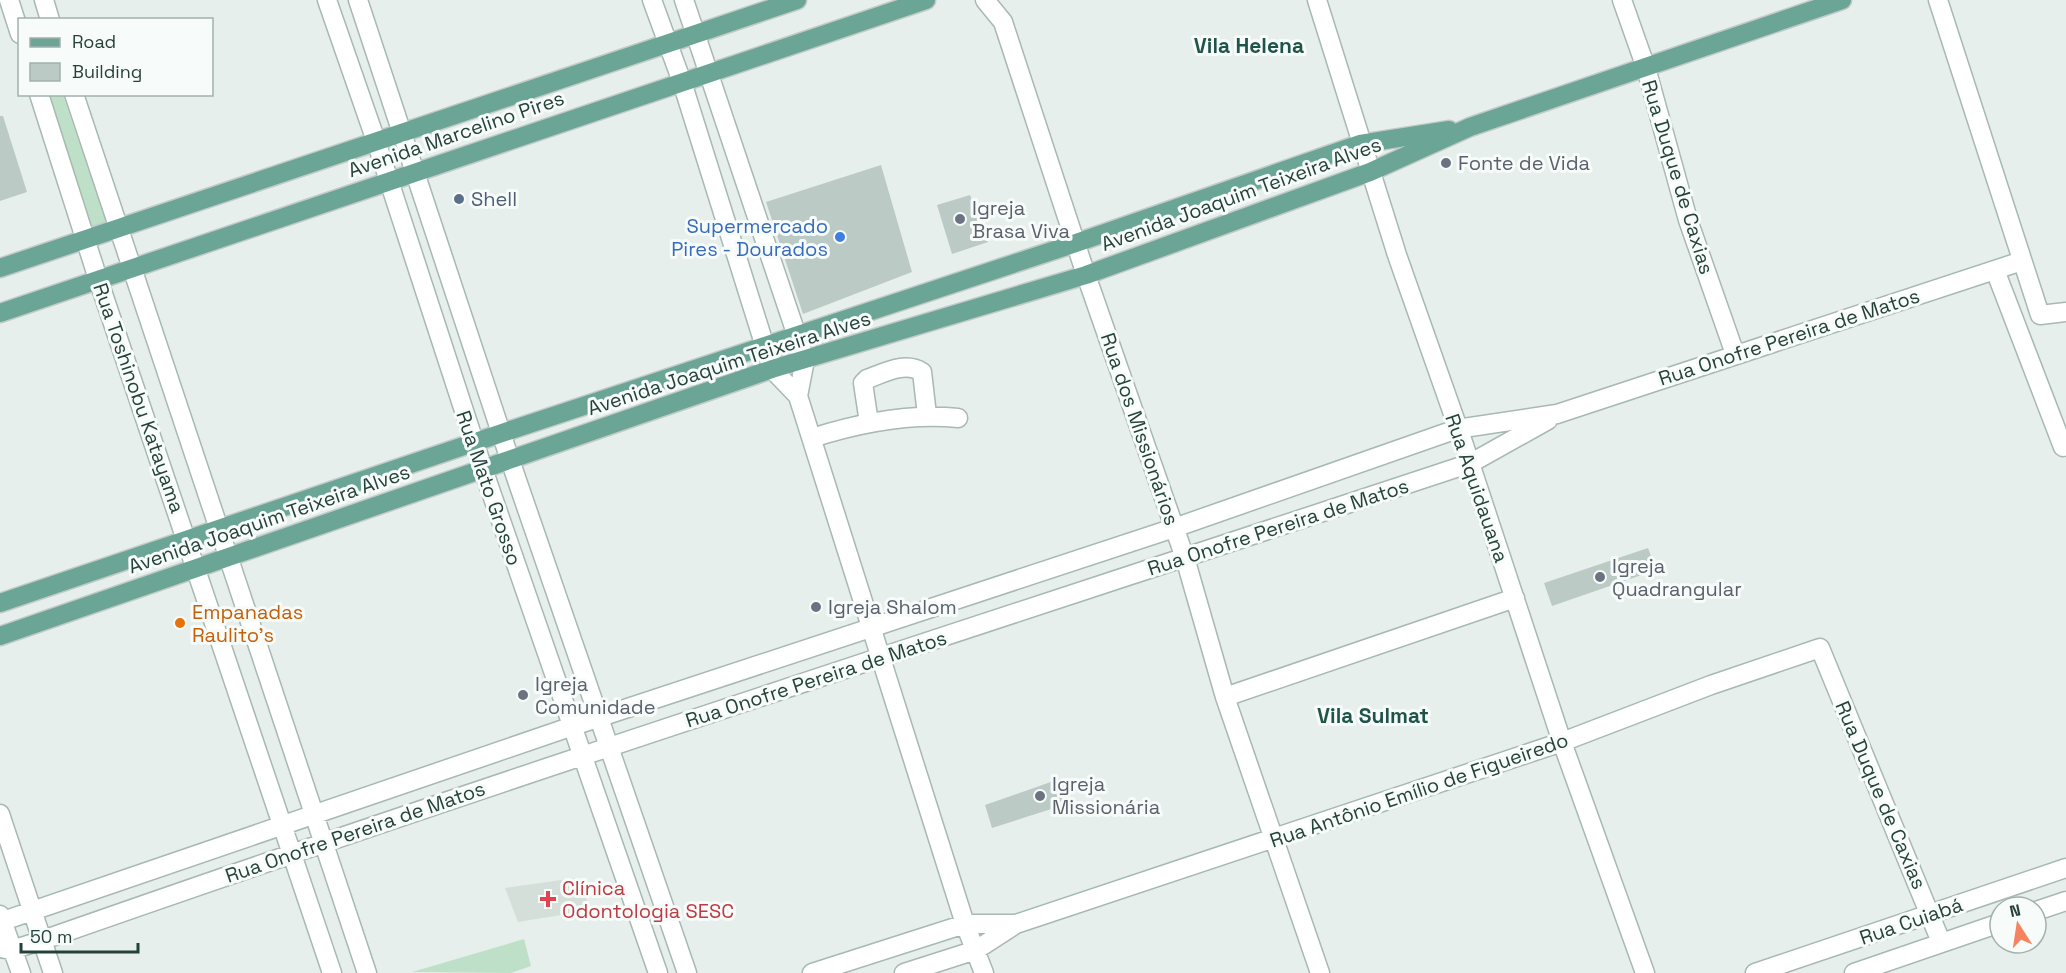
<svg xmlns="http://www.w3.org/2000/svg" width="2066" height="973" font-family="'Space Grotesk',sans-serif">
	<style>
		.built { fill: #d4dfda }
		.green { fill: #bfe0c8 }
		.building { fill: #bbcac4 }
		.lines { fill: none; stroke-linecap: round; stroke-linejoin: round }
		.minor-casing { stroke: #a8b8b2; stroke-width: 21 }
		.major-casing { stroke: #c2cac8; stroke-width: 21 }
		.minor { stroke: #fff; stroke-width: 18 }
		.major { stroke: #6aa596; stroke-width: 18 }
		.worship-dot { fill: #6b7280; stroke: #f7fbf9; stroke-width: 2 }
		.service-dot { fill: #5c6f8a; stroke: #f7fbf9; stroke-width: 2 }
		.shop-dot { fill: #3f7fe0; stroke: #f7fbf9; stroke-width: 2 }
		.food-dot { fill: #e8710a; stroke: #f7fbf9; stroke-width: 2 }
		.health-dot { fill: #e0444e; stroke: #f7fbf9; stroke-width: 2 }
		.labels { text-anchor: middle; stroke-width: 6; stroke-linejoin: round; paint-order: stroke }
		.street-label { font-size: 20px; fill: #24423a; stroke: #f7fbf9 }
		.worship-label { font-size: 20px; fill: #5b616d; stroke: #f7fbf9; text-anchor: start }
		.service-label { font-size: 20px; fill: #4e5e75; stroke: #f7fbf9; text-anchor: start }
		.shop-label { font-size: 20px; fill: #366cbe; stroke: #f7fbf9; text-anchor: end }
		.food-label { font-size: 20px; fill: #c56008; stroke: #f7fbf9; text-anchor: start }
		.health-label { font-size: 20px; fill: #be3a42; stroke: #f7fbf9; text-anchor: start }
		.neighbourhood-label { font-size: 21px; font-weight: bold; fill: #1f5548; stroke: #f7fbf9 }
	</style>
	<rect width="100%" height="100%" fill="#e6efeb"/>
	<path class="built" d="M575,878l17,32 -74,12 -13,-34z"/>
	<path class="green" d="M47,95h16l44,129 -20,6z
		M524,939l7,27 -20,7 -99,-1z"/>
	<path class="building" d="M0,116h3l24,76 -27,9z
		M881,165l31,107 -109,42 -37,-112z
		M970,195l18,47 -36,12 -15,-49z
		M1648,548l8,22 -104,36 -8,-23z
		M1062,778l8,25 -78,25 -7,-23z"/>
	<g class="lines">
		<defs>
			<path id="minor" d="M9,0l11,34
				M44,0l6,20
				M327,0l49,141 107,328 175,504
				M358,0l152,460 177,513
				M652,0l30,82 90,287 26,27 167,528 19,49
				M684,0l121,360 -7,36
				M985,0l18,22 83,253 99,283 40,139 95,276
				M1317,0l80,255 67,190 98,297 83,231
				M1622,0l24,68 42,152 47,134
				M1938,0l102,315 26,-3
				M39,94l59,185 234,694
				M74,94l293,879
				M1995,270l68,177
				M869,423l-6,-40 4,-4c17,-6 38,-18 55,-7l5,43
				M812,438c47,-15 96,-25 146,-20
				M1225,697l290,-99
				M0,814l53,159
				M2036,911l30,-10
				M0,915l21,58
				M0,922l570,-195 604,-199 283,-99 100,-15 465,-153
				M0,948l12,2 31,-10c473,-166 951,-319 1428,-477l77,-43
				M812,973l153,-49h51
				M904,973l72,-23 40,-26 546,-182 149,-57 109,-37 121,294
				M1755,973l311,-105
				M1854,973l146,-50"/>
			<path id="major" d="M0,268l797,-268
				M0,313l926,-313
				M0,603l502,-170 574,-190 284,-99 89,-14
				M0,636l772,-267 314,-94 284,-103 100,-45 372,-127"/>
		</defs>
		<use href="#minor" class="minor-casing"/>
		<use href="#major" class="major-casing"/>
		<use href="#minor" class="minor"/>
		<use href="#major" class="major"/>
	</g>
	<g class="worship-dot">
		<circle cx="1446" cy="163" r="6"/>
		<circle cx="960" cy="219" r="6"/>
		<circle cx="1600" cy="577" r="6"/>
		<circle cx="816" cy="607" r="6"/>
		<circle cx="523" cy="695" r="6"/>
		<circle cx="1040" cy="796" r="6"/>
	</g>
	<circle class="service-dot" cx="459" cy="199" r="6"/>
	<circle class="shop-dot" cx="840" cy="237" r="6"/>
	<circle class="food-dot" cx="180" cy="623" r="6"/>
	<path class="health-dot" d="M545 890h6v6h6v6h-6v6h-6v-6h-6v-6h6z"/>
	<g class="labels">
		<g class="street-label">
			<text transform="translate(456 134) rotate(-19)" y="7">Avenida Marcelino Pires</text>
			<text transform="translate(1678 177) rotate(73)" y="7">Rua Duque de Caxias</text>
			<text transform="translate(1241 194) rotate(-20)" y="7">Avenida Joaquim Teixeira Alves</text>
			<text transform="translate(1789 337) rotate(-18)" y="7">Rua Onofre Pereira de Matos</text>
			<text transform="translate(729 363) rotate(-18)" y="7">Avenida Joaquim Teixeira Alves</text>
			<text transform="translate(139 398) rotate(71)" y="7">Rua Toshinobu Katayama</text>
			<text transform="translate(1140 429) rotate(71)" y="7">Rua dos Missionários</text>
			<text transform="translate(489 488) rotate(71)" y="7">Rua Mato Grosso</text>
			<text transform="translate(1477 488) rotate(71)" y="7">Rua Aquidauana</text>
			<text transform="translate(269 519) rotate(-19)" y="7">Avenida Joaquim Teixeira Alves</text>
			<text transform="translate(1278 527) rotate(-18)" y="7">Rua Onofre Pereira de Matos</text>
			<text transform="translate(816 679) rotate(-18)" y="7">Rua Onofre Pereira de Matos</text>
			<text transform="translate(1419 790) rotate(-19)" y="7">Rua Antônio Emílio de Figueiredo</text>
			<text transform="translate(1881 795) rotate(67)" y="7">Rua Duque de Caxias</text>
			<text transform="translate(355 832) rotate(-19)" y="7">Rua Onofre Pereira de Matos</text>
			<text transform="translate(1911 921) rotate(-19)" y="7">Rua Cuiabá</text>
		</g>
		<g class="worship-label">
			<text x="1458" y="170">Fonte de Vida</text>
			<text x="972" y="215">Igreja<tspan x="972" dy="23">Brasa Viva</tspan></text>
			<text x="1612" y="573">Igreja<tspan x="1612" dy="23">Quadrangular</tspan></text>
			<text x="828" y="614">Igreja Shalom</text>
			<text x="535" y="691">Igreja<tspan x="535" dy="23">Comunidade</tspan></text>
			<text x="1052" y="791">Igreja<tspan x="1052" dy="23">Missionária</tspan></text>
		</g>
		<g class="service-label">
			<text x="471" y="206">Shell</text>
		</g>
		<g class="shop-label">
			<text x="828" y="233">Supermercado<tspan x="828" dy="23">Pires - Dourados</tspan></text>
		</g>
		<g class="food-label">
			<text x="192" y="619">Empanadas<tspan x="192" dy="23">Raulito's</tspan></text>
		</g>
		<g class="health-label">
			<text x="562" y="895">Clínica<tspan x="562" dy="23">Odontologia SESC</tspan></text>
		</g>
		<g class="neighbourhood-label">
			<text x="1249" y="53">Vila Helena</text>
			<text x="1373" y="723">Vila Sulmat</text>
		</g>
	</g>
	<rect x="18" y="18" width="195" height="78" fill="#f7fbf9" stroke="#a3b1ad" stroke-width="1.5"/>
	<rect x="30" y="38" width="30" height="9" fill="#6aa596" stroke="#a3b1ad" stroke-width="1.5"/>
	<text x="72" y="48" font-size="18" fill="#24423a">Road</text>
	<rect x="30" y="63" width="30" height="18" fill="#bbcac4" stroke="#a3b1ad" stroke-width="1.5"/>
	<text x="72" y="78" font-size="18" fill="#24423a">Building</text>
	<g transform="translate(2018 925) rotate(348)"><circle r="28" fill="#f7fbf9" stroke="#a3b1ad" stroke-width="1.5"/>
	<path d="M0-4.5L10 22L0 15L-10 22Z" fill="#f4845f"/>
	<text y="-9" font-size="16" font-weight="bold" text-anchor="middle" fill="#24423a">N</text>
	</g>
	<path d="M21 943v9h117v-9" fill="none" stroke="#24423a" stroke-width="3"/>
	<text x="30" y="943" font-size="18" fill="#24423a" stroke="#f7fbf9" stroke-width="4.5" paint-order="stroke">50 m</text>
</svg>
